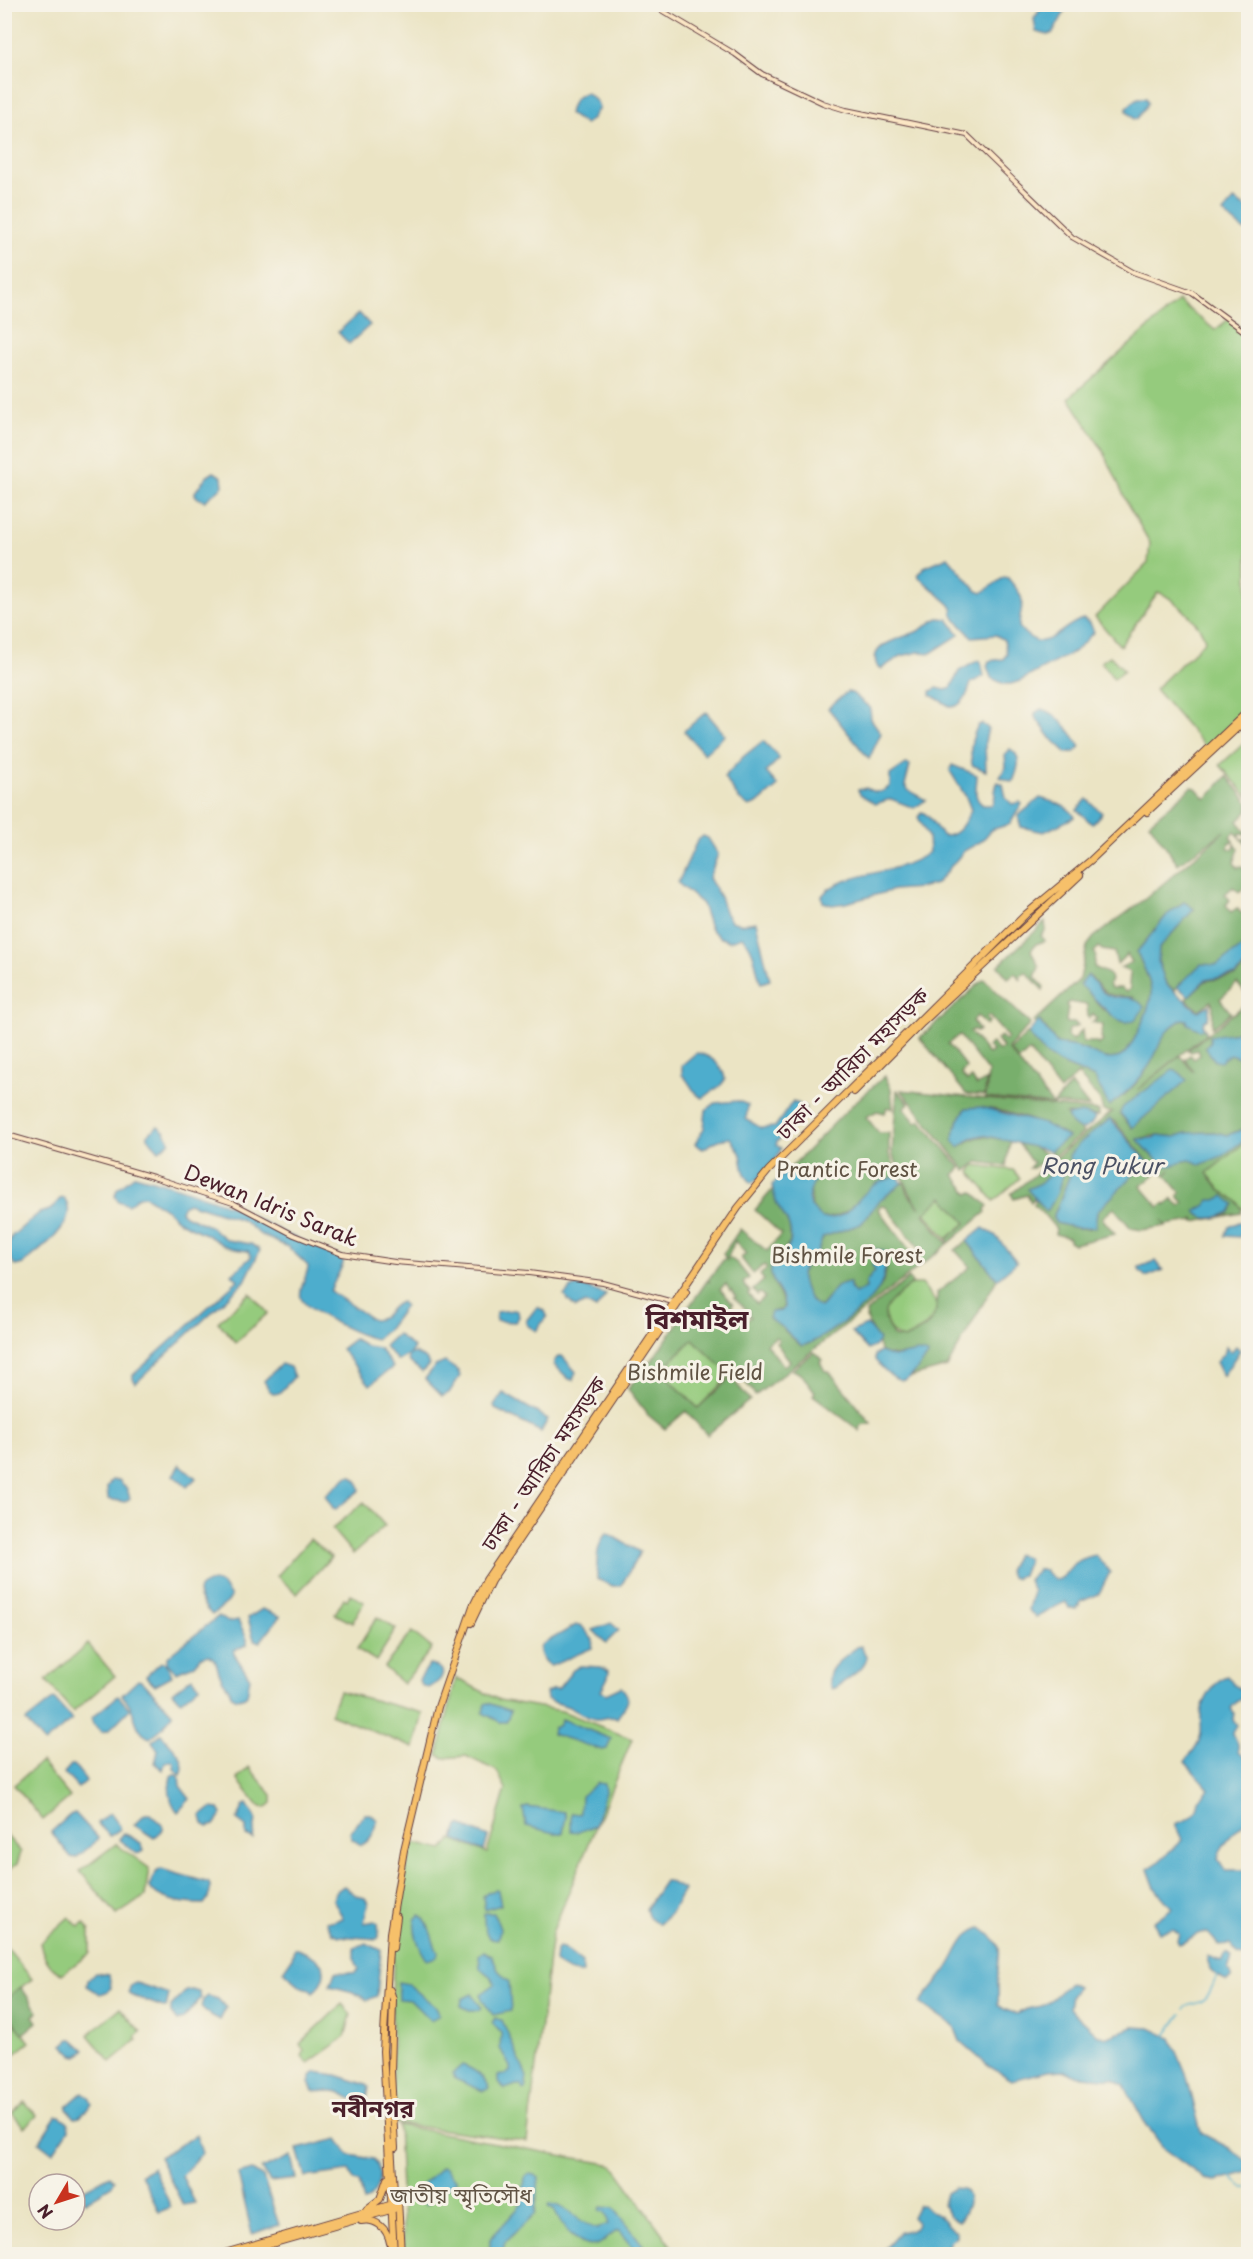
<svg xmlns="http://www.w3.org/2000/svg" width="1253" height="2259" font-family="'Playpen Sans','Noto Sans Bengali',sans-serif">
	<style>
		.green { fill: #95cb7d; stroke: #707554; stroke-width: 1.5 }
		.forest { fill: #78af6c; stroke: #61674c; stroke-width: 1.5; fill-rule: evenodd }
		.water { fill: #4eadcd; stroke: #4c667c; stroke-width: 1.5 }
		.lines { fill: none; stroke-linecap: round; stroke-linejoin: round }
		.stream { stroke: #4eadcd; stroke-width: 1.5 }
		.secondary-casing { stroke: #623d42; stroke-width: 6 }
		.highway-casing { stroke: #623d42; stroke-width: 8 }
		.secondary { stroke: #fbe6c4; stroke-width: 4 }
		.highway { stroke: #f6c06b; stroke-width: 6 }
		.labels { text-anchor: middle; stroke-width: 6; stroke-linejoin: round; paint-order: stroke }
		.street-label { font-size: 21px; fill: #4a1f2b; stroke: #f7f3e8 }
		.park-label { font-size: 21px; fill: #605344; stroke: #f7f3e8 }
		.water-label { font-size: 22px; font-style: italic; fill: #4b5164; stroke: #f7f3e8 }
		.quarter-label { font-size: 24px; font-weight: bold; fill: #4a1f2b; stroke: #f7f3e8 }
		.district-label { font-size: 27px; font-weight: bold; fill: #4a1f2b; stroke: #f7f3e8 }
	</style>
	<rect width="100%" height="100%" fill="#f7f3e8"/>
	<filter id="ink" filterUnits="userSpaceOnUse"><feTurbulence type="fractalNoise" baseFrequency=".0167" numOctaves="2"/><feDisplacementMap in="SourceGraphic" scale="12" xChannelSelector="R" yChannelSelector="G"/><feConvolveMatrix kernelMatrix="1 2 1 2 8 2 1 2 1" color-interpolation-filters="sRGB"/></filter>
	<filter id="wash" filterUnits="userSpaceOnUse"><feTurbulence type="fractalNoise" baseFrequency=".008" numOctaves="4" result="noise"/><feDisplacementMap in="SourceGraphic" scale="24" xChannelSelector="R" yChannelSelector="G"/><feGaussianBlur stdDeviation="1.35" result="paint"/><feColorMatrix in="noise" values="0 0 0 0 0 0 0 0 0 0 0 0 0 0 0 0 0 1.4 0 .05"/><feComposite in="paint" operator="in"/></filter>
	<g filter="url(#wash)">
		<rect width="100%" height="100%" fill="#ebe4c4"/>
		<path class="green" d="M1179,301l36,29 14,-11 19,14v376l-41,40 -52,-60 50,-48c-2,-16 -33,-44 -47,-49l-38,54 -25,-29 53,-54 2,-20 -22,-38 -24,-53 -35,-54z
			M1110,656l14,14 -10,9 -13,-17z
			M1248,740v57l-28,-32z
			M1248,1140v67l-6,2 -5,-8 -16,-10 -14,-18z
			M975,1165l38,5 7,8 -26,23 -24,-29z
			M943,1197l23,26 -19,16 -22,-26z
			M912,1284h10l13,17 3,10 -14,17 -20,11c-15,-5 -16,-12 -20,-26l5,-12z
			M250,1293l18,20 -32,29 -18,-20z
			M693,1339l37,36 -32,33 -37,-37z
			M364,1502l21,24 -32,28 -21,-25z
			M310,1539l21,18 -34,37 -20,-18z
			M350,1594l14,8 -12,21 -17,-9 9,-16 3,2z
			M377,1617l19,12 -20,32 -19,-12z
			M412,1632l20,16 -29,36 -19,-17z
			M88,1644l27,32 -42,36 -27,-32z
			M456,1678l43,22 63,11 70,28 -80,194 -25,208 -134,-18c0,-92 -8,-191 20,-280l30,7 9,-11 35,14 19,-64 -9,-18 -31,-15 -22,2 -6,-3z
			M339,1691l84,22 -9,35 -84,-34z
			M41,1762l29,35 -27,23 -29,-35z
			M249,1767l23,28v8c-4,4 -7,6 -13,3l-22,-27z
			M4,1833l17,19 -4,12 -12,9z
			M116,1844l33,24 -4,28 -28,19 -37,-44z
			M69,1917l10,10 5,-4 6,8v22l-28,21c-12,-5 -19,-18 -22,-31z
			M4,1944l28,35 -27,20h-1z
			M342,2004l9,10 -6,23 -37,26 -6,-6 2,-6 -4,-7z
			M120,2008l21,24 -6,5 2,3 -26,22 -23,-27z
			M4,2010l26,32 -25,20h-1z
			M25,2102l12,14 -13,11 -12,-14z
			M398,2125l215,40 64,89h-273z"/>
		<path class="forest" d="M1227,776l21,26v9l-10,10 10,13v9h-3l-4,-4h5l1,-5 -7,-1v4l-5,-5 -5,5 4,5h-5l-1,6 6,1 1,-5 4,4 -5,15 4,5 2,-2 8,4v18h-4l-5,4 -6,-5 -8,7 5,6 -4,5 5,7 6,-4 4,5 4,-1 3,3v28l-31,22 -32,14 -10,11 -9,-6 -8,-23 1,-13 35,-39 -10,-7 -17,13 -30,37c5,13 13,25 14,39 1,13 -19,60 -31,66 -14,6 -28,-5 -40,-9 -7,-2 -15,-3 -23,-4l-17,-23 -5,4 -1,-3 46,-43 7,-33 7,-9 51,-38 80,-68 -47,33 -29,-41 43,-36 4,1 10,11zM1099,947l3,3 12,2 3,12 10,-10 5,8 -12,6 10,4 -1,13 2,3 -5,4 -5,-4h-10l-2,-4 2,-4 -2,-6 -15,-7 2,-12 -2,-3zM1091,977c16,21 16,18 43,20l-31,13 -17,-21zM1069,1002l18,3 1,12 1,1 4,-4 4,5 -5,3 11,3 -2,13 2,3 -5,4 -2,-3h-13l-1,-12 -5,5 -1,3 -4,2 -5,-4 1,-6 10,-4 -3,-3h-7l-2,-2 2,-13 -2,-3z
			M1045,922l1,8 -5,6 4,5 -9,3 -5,6 8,17 -4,10 9,10 -1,3 -17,-18 -6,4 1,4 -6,-7 -7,5 -10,-12z
			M1248,965v32l-11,-14 -17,16 11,14 -19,15 1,-22 -2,-5 -12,9 -13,-11 19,-18 30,-5z
			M984,979l46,45 -22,25 45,56 -67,-7 2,-26 -29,-37 -11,9 18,23 -5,7 6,7 5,-3 5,8 9,-7 -1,17 -19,-2 -46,-56zM977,1016l9,9 3,-3 -3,-4 3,-2 19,22 -3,3 -4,-5 -4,4 6,8 -4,3 -7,-8 -4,3 4,5 -4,3 -18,-22 3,-3 3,3 3,-2 -7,-9z
			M1248,1002v26l-3,-1 -7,5 -24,4 -8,11 9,14 16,-7 10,4 7,13v63l-5,-5 -15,6 -14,-3 -28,1 -11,4 -17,-2 -20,4 24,25 30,-4 56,-23v3l-41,33 14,18 16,10 5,8 -1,4 -47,9v-4l-1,3 -27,4 -4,-5 4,6 -24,4 -11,-2 -17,-20 -12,10 13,16 -41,10 -5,-3 1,-3 -15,-4 1,-5 -14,-17 -9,-7 3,-4 -2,-3 -3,4 -4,-7 -13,4 -3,-5 101,-82 -9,-1 -3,-11 -22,-26 -18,17 -31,-40 -10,10 -9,-11 18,-17 15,19 16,11 36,15 28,18c9,-8 18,-18 25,-29 16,-23 7,-32 35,-48l20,9 4,5 -70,57 43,-34 14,16 -9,-13 5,-4 4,4 6,-4 -2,-5 -8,2 -2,-2zM1186,1080l-54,48 -12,-14zM1110,1119l5,3 32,38 -50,52 -2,15c-13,4 -27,-1 -39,-4l-3,-5 18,-46 -1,-17 11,-13zM1160,1170l6,5 4,-5 -4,5 15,18 -3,3 6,7 -4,3 -9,-8 1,2 -6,5 -1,-2 -6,4 -18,-21z
			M885,1076l6,13 2,20 -6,-2 -2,6 -8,-2 -11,6 13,16h10v21l10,23c-32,0 -43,44 -78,41 -15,-14 -13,-26 -4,-44l-10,-6 -22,5 69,-70z
			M1071,1084l18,23 -35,-3z
			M897,1090l12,13 -5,5 12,15 4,-3 41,48 -7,7 15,19 4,-2 15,14 -3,3 1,3 -37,31 -2,-4 19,-16 -23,-26 -19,17 24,30 -193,152c-3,-9 -14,-17 -20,-25l-5,4 -37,-36 -32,32 37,37 33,-31 19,23 -43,35 -21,-24 -21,18 -17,-14 -20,-26 20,-28 2,2 57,-82 3,1 -2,-2 16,-21 3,1 -4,-6 17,-25 27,22 14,-17 -26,-24 18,-21 6,19 8,11 3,11v13l-15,17 -4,17 13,27 -2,6 -8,1 6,15 20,19 2,1c25,-9 73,-43 82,-67 4,-9 1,-20 -1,-28l-7,-2 -1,22 -9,11v6l-11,7 -7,-13 -8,2 -20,23c-13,-4 -17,-21 -19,-33l3,-7 12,-11 7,-19 38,-13 18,-23 23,-18 2,-1 5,13 11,13 -9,-13 -19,-42zM881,1205l5,2 39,49 -4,-3 -6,4 -37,-48zM735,1241l11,13 -5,4 12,16 11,-9 3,3 -7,7 4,5 -11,10 4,5 3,-2 4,4 -7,7 -9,-10 2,-2 -7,-9 6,-5 -12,-15 -9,-6zM726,1284l4,7 2,-1 4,6 -2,2 15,14 -1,2 3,3 -4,3 -8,-9 -2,2 -6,-6 2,-3 -13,-15zM776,1337l3,3 -3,3 14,18 -6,5 -18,-22z
			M901,1090l198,21v5l-33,-2 17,19 -29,23 -4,-5 17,-15c-25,-13 -72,-32 -101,-28l-9,15 -4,17 6,7c22,-15 26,-11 51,-6l-4,25 -28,-4 -12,9z
			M1016,1140l10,3 24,13 -17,12h-4l5,-6 -4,-2z
			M967,1241l30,38 -50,88 -36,10 16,-22c-19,-4 -28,5 -47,-3 -2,-17 -13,-22 -14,-40l43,-34 3,6c-22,19 -38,23 -18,53l10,2c24,-11 34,-17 33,-46l33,-26 -15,-17z
			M814,1352l8,8 -2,2 5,9h4l42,52 -10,2 -1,6 -47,-36 2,-3c-6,-8 -13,-20 -23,-22z
			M21,1987l17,25 -5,4 4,6 -14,12 -18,-24v-11z"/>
		<path class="water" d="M1043,5h23l-2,8 -11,20 -5,2 -12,-3 -2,-13z
			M587,93l10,9 2,6 -8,12 -6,4 -16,-10c2,-11 7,-20 18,-21z
			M1138,98h8l2,5 -11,16h-3l-7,-8v-4z
			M1234,200l14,9v20l-3,2 -22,-18z
			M359,313l11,12 -21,19 -11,-12z
			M214,472l8,5 1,9 -18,15c-4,-1 -11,-4 -10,-9l11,-15z
			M948,557l29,34 5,2 22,-16 4,1c6,8 16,17 14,28 -1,7 -3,13 -3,21 26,33 39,-1 64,-8l7,4 4,9 -20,20 -54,29 -9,3h-7l-13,-6 -4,-12 2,-5 14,-2 4,-5 -3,-14 -8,-5 -24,2 -17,-18 -3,-6 1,-4 -4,-5 -30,-27 -1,-3 6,-7z
			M939,618l9,1 11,15 -3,3 -25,16 -12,-1 -18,4 -20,13 -3,-1c-14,-25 28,-30 40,-37 8,-4 13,-10 21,-13z
			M979,660l2,2 3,14 -13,7c-3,10 -7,23 -20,24l-20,-12v-4l6,-3 9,2 5,-2 8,-17z
			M847,692l5,1 18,15 1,11 10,14 -12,26 -41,-51z
			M1041,709c16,2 30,24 39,37l-5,6 -8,1 -16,-15 -16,-21v-4z
			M706,712l19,23 -21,19 -20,-23z
			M982,724l6,4 -3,14 1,29 -14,-6c-2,-17 -2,-23 6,-40z
			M763,741l15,15 1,3 -13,13 12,14 -21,18 -8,3 -10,-8 -15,-22 20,-21z
			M1010,749c14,8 7,21 3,33l-13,-5 6,-10 -1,-13z
			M906,764l4,1 -5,20 4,6 17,9 -12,8 -23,-9 -16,5 -15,-10 -2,-4 8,-2c10,6 16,5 24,-2v-11z
			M952,765l25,10c0,11 -5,23 6,30h9c5,-7 1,-16 6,-23l5,2 3,14 6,6 8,-2 2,2 -12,20 -19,6 -9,11 -18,10 -28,33 -16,4 -26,2 -48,13 -14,2 -9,-3 -1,-6c16,-24 80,-21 107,-44l-1,-15 -10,-20 4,-5c9,3 13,17 21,24 15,1 22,-14 28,-26l-5,-13 -16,-26z
			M1040,798c11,3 30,8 35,19l-31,15 -23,-5 -3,-11z
			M1087,799l15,14 -10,11 -15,-14z
			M703,836l5,2 10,16 -9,24 11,19 6,17 5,7 10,3 15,-2 14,58 -9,3 -1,-2c-5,-16 -5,-33 -18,-44l-13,4 -10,-4 -9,-9 -8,-24 -24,-21 19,-42z
			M1184,902l10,7 -35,39 -1,13 8,23 32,27 12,-6 -2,14 -4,2 -1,4 3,7 -3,-4 -3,2 -12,-6 -1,-4 -4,-1c-26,15 -20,25 -34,47 -11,16 -24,29 -40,40l-14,-28 -36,-15 -16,-11 -15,-19 11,-12 18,23c8,1 16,2 23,4 12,4 26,15 40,9 12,-6 32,-53 31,-66 -1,-14 -9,-26 -14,-39l30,-37z
			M1248,943v21l-13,11 -30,5 -16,16 -12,-9 24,-23 16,1z
			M1088,975c6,5 10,14 16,18 14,10 27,-3 40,14 -18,39 -46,-9 -64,-22z
			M1245,1027l3,1v43l-7,-13 -10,-4 -7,4 -3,4 -6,-1 -10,-14 6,-6 -2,-5 29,-4z
			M696,1053c13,1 28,13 29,27l-5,6 -17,12c-11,-4 -12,-16 -21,-23v-10z
			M1173,1070l7,3 7,7 -55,48 -12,-15 3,-6z
			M738,1101l10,4 -2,14 15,9 14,-1 18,-26 13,7 -13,18 -16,16 -1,3 5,3c-4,14 -17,27 -29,35 -9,-7 -9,-17 -11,-28 -2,-6 -7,-12 -11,-17l-12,2 -15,9 -8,-5 9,-16 2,-18 9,-7z
			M981,1107l63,17 24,13 -18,14 -67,-16 -12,3 -12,9 -6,-7 4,-17 9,-15z
			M1081,1113l14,4c-2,7 -7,11 -14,13l-10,-6 -4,-8z
			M1110,1119l37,42 -50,51 -2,15 -18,1 -21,-5 -3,-5 18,-46 -2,-17 12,-13z
			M158,1126l7,6 5,10 -11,8 -11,-12v-4z
			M1244,1129l4,5v3l-26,19 -22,9c-18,-12 -17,2 -33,1 -8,-1 -24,-21 -30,-27l16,-1 5,-3 17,2 11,-4 28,-1 14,3z
			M807,1168l9,2c1,21 -21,25 6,48 27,3 32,-18 50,-31 7,-6 17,-8 26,-11l4,7 -23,18 -18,23 -38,13 -7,19 -12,11 -3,7c2,12 6,28 19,33 11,-9 12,-25 30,-24v5l5,6 11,-6v-6l9,-11 -3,-6 2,-7 -2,-4 4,-5 7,2 5,8c-5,11 -2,18 -10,31 -9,16 -58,51 -76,56l-18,-17 -15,-11 2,-6 10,-1 3,-3c1,-14 -12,-22 -13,-35 -2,-15 16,-17 19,-30 3,-15 -4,-24 -11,-35 -3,-5 -6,-17 -7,-23l13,-12z
			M1060,1170l3,1 -5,21 -11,20 -20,-23 14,-6 12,-12z
			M135,1175l45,13 57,20 49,26 54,23 3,2v5l-13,27 43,29c15,0 15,-14 28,-18l4,4 -17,23 -12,10c-14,-2 -70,-28 -75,-41 -3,-10 7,-22 7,-32l-20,-19 -27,-12 -19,-15 -54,-17 -4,2 -3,6 4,4 24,11 18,14 24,4 9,6 -15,31 -109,102 -3,-4v-4l105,-95 -6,-6 19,-17 -3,-6 -14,-2 -11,-4 -16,-10 -27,-13 -13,-12 -22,-14h-6l-11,9 -10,-4 -3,-5 2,-7z
			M1224,1196l10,8 -4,8c-10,5 -27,11 -34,-1l10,-6 4,-5h6z
			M64,1198c18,24 -24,51 -41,66l-7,2c-8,-8 -10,-20 -4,-30l27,-23 11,-3 10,-11z
			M1239,1222h3l2,4 -4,11 -15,-1 4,-9z
			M983,1228l12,7 22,27 -20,17 -30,-38z
			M1156,1261l7,9 -17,7 -7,-7v-3z
			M580,1285l26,10 -10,14 -11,-6 -9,5 -12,-12 7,-8z
			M537,1307l8,4 2,5 -11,15 -9,-6 -1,-4z
			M514,1310l4,1 1,6 -4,5 -19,-1v-9z
			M867,1325l12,15 -4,6 -7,4 -17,-18z
			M397,1334l17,14 -5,7 6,-2 11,6 3,6 -7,7 -14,-11v-6l-10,6 -14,-15z
			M354,1339l12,7 13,2 14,19 -23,18 -29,-36z
			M1226,1346l5,6 5,-6 4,4 -17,26 -7,-14 9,-10z
			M880,1352l13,5 25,-5 10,2v2c-24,31 -26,33 -53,4v-5z
			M559,1356h3l14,16 -3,8 -4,-1 -15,-14v-4z
			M445,1362l13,9 2,5 -11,17 -7,3 -17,-17 10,-13z
			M281,1364l9,3 4,10 -15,16 -5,1 -5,-4 -5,-9z
			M503,1393l45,26 -7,13 -46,-23 -1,-3z
			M180,1464l16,14 -9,9 -14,-12z
			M348,1476h4l6,6 2,8 -24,19 -3,-1 -8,-13z
			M112,1480h7l8,9 3,9 -5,4 -17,-3 -1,-11z
			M607,1533l33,19 -19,34h-9l-15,-7c0,-15 -2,-35 10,-46z
			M1016,1554l11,3 1,4 -6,14 -7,3 -4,-1 -3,-6z
			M1095,1555l15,17 -11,22 -17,7 -6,8 -7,-1 -3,-6c-9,3 -22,12 -30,15l-8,-7 5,-19 -5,-11 10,-11 6,1 11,10c10,-1 9,-7 16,-13 6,-7 15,-10 24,-12z
			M213,1581l10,4 8,12 -3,5 -16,13c-5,-5 -17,-19 -13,-26 2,-4 10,-6 14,-8z
			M262,1609l18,7 -20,26 -6,-2 -6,-22z
			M219,1616l9,6 10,-2 9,19v6l-13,5v4l16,24 -3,17c-5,5 -11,5 -16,0 -1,-8 -7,-11 -10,-18 -5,-9 -2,-16 -12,-22l-8,2 -7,8 -18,7 -9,-9v-5l4,-4z
			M611,1623l8,7 -13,13 -13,-13z
			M576,1625h5l12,15 -1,8 -41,18c-8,-3 -13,-13 -10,-21z
			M861,1646l5,10v4l-4,8 -25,19 -5,2c-12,-19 13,-32 25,-42z
			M164,1662l5,6 3,8 -17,9 -9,-9 14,-13z
			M429,1665c22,2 14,16 -1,23l-7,-3 -2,-5z
			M580,1666l21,1 8,4 -1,6 -7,14 5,3 15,-7c13,13 5,18 -4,31 -12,-3 -13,2 -22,1 -10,-2 -17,-7 -26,-12 -7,-3 -15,-4 -22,-8l-1,-6 7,-4h5l15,-19z
			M1227,1676l7,9 12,7 -15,16 3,5 -1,7 4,6 -4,7 5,11v8l10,8v60c-12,10 -27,23 -30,39l7,11h23v88l-9,-3 -9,-11 -12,1c-16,-24 -21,-7 -39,-1l-2,-4 2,-6 -6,-5 -14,3 -6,-10 19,-14 -17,-20 -7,-19 9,-6 25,-23 -7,-16c16,-6 22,-6 24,-24l10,-11 -24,-27c5,-8 12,-14 15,-24 3,-8 0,-16 1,-24 1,-11 15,-36 26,-38z
			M192,1677l7,9 -18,15 -8,-9z
			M138,1680l5,2 30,32 -12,15 -11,9c-13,-4 -14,-19 -19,-30 -1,-4 -6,-9 -9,-13z
			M118,1696l12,13 -21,21 -7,2 -9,-8 -2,-6z
			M54,1699l18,21 -28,23 -18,-22z
			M488,1703l23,8 -5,11h-6l-17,-9 2,-9z
			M561,1719l50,20 -4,10 -5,1 -50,-16 1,-6 5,-2z
			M161,1734c10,12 28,25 20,41l-7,-6v-6l-3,-2 -6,2 -2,7 -8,-7 3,-12 -6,-10z
			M71,1765h3l11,14 1,2 -8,7 -14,-15z
			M174,1774l5,2 1,10 10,13 -12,13c-9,-10 -10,-24 -7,-36z
			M597,1783l7,1 1,8 -10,34 -17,6 -7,-1v-18l9,1 1,-18z
			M247,1804l9,15 -3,20 -7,-3v-9l-9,-7 7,-15z
			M527,1807l37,5 2,5 -3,16h-9l-28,-7 -3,-17z
			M211,1808l8,1 3,5 -8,11 -6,2 -5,-3 -2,-8z
			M75,1813l24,26 -23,19 -5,-1 -20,-25 19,-17z
			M110,1813l10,13v3l-10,7 -13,-13z
			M145,1814h5l13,12v4l-9,8 -20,-13z
			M365,1814h6l6,6c0,9 -7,22 -16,25l-9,-6 -2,-6z
			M460,1825l28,12 -4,14 -30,-12 4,-13z
			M124,1833l17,10 3,8 -7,3 -18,-15z
			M161,1869l48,14c3,6 0,16 -5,21 -17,0 -43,-2 -55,-17 3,-7 5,-15 12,-18z
			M665,1881h3l16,9 -14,24 -11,10 -11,-8 -2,-7z
			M344,1886l13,10 8,2 3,5 -4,20 11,-2 3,2 1,14 -2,2 -38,-3 -7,-3 -6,-11 17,-4 -10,-18 2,-8z
			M496,1890l2,1 3,14 -16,5 -2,-14 4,-4z
			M486,1913h8l6,16 -2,10 -9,-1c-5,-8 -5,-15 -5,-24z
			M420,1915c11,6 11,26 18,37l-1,5 -10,3c-7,-10 -16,-31 -11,-42z
			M981,1928c22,16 19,18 17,42 -1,11 1,23 0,35l5,4 14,5c10,-7 14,-5 24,-8 11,-4 19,-16 28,-23l8,4 -6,9 -2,12 28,26 9,4 27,-11 17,1 21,10 15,35 15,60 30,16 17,13v10l-32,9 -11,-2 -41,-30 -20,-28 -20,-36 -10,-6 -41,-4 -9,-5 -16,1 -36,9 -25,-15 -27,-24 -6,-15 -34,-23c8,-11 17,-20 25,-31 12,-15 15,-38 36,-44z
			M366,1943l15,7 -4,46 -10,4 -14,-8 -23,-6 5,-14 20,1 4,-4 -5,-11v-10z
			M558,1947l5,1 19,15 1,10c-12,1 -20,-3 -28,-11l1,-12z
			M294,1948c26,9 42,20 19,45l-4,-4 -7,-2 -19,-16 9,-13z
			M484,1951l8,5 6,14 11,12 2,29 -18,4 -11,-15 -1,-6 14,-10 -4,-7 -11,-9 -1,-13z
			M1226,1954h3l3,4 -4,12 3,3v5l-4,4c-11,-4 -19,-14 -20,-26l14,5z
			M95,1973l14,2 2,13 -5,4 -6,2 -13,-8 1,-6z
			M398,1982l10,2 29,24 2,6 -8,7 -21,-21 -11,-1z
			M136,1983l33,11 -3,14 -36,-13 -2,-2 3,-8z
			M192,1990l7,2 2,6 -18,21 -6,2 -6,-8v-7l15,-15z
			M472,1994l10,14 -2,2h-11l-8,-4 1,-7z
			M208,1996l10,3 8,9 -6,12 -15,-8 -4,-5 2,-7z
			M495,2018l7,2 25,57 -2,13h-2l-2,-5h-5l-11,4 -7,-7v-6l12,-4v-5l-10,-19 1,-15 -9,-10z
			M70,2039h3l12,11 -7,6 -5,-1 -10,-10z
			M462,2065c10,3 25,13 28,24l-7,2 -28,-12 -2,-6z
			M316,2072l20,3 31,10 2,2 -2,11c-12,7 -17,-2 -28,-6 -9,-3 -17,1 -26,-1l-4,-8 3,-8z
			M83,2092l6,5 3,7 -12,13 -5,1 -8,-9v-3z
			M56,2116h4l8,6 1,7 -16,24 -14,-11z
			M196,2135l6,18 -20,23 13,27 -12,2 -24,-48z
			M338,2139l11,16 24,4 4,4c5,15 1,31 -13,39l-5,-20 -5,-1 -5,-10 -44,6 -8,-28z
			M291,2156l5,23 -26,3 -9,-13z
			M153,2167l18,40 -12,5 -18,-38z
			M441,2167l4,1 11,13 -30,24 -11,-14z
			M252,2170l11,7 16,48 -27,9 -14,-60z
			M529,2174l6,1 4,3 -4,36 -30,28 -3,12h-12v-15l32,-35 3,-27z
			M110,2175l4,5 -4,7 -25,15 -6,-5 -1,-3 3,-3z
			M954,2188l9,1c10,10 3,22 -4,32l-10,-5 -6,-11 3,-12z
			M550,2204c18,2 30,20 47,25l11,-5v-6l-3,-6 -5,-2 1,-3 13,1 36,46h-12l-19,-23c-10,1 -12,9 -20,13 -20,9 -39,-21 -45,-35l-5,-2z
			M918,2205h4l22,15 12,13v4l-5,3 -8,14h-63l20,-22 14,-3 3,-5 -5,-7z"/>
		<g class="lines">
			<path class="stream" d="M1184,2009c6,-6 11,-4 18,-8 8,-4 11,-18 15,-25
				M1165,2037l16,-23
				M1231,2177l12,11h5"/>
		</g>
	</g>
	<g filter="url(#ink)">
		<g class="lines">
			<defs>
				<path id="secondary" d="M651,4l84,50 27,20 61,29 23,7 121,25 105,102 61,35 59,21 56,41
					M4,1134l149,43 80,26 61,32 48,19 53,8 134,11 74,10 70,19"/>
				<path id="highway" d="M1147,812l101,-94
					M854,1092l68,-69 158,-148
					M471,1623l20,-42 195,-289
					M393,1948l4,-31
					M390,1990l3,9 -2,73 4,76
					M391,2144l4,62
					M398,2200l3,54
					M367,2209l13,-10 7,-20
					M361,2221c15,-3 26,7 29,22
					M221,2254l172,-50
					M236,2254l158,-45
					M394,2254l-11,-203 7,-118 14,-83 34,-143 35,-101 13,-26 252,-372 31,-38 257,-256 65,-54 157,-149"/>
			</defs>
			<use href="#secondary" class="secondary-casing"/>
			<use href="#highway" class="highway-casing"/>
			<use href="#secondary" class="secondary"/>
			<use href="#highway" class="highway"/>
		</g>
	</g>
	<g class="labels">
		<g class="street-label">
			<text transform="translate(853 1064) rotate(-45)" y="7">ঢাকা - আরিচা মহাসড়ক</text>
			<text transform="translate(271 1206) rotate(22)" y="7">Dewan Idris Sarak</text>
			<text transform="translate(544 1464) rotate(-56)" y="7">ঢাকা - আরিচা মহাসড়ক</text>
		</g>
		<g class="park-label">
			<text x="847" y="1177">Prantic Forest</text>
			<text x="847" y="1263">Bishmile Forest</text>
			<text x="695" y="1380">Bishmile Field</text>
			<text x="461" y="2203">জাতীয় স্মৃতিসৌধ</text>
		</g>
		<g class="water-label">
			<text x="1102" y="1174">Rong Pukur</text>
		</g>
		<g class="quarter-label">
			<text x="373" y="2117">নবীনগর</text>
		</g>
		<g class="district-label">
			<text x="697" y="1329">বিশমাইল</text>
		</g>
	</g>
	<rect width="1253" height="2259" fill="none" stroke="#f7f3e8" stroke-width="24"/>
	<g transform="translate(57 2202) rotate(231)"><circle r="28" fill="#f7f3e8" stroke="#b29e9c" stroke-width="1.5"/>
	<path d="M0-4.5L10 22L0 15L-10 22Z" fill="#c8321e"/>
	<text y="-9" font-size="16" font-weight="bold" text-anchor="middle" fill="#4a1f2b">N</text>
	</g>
</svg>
